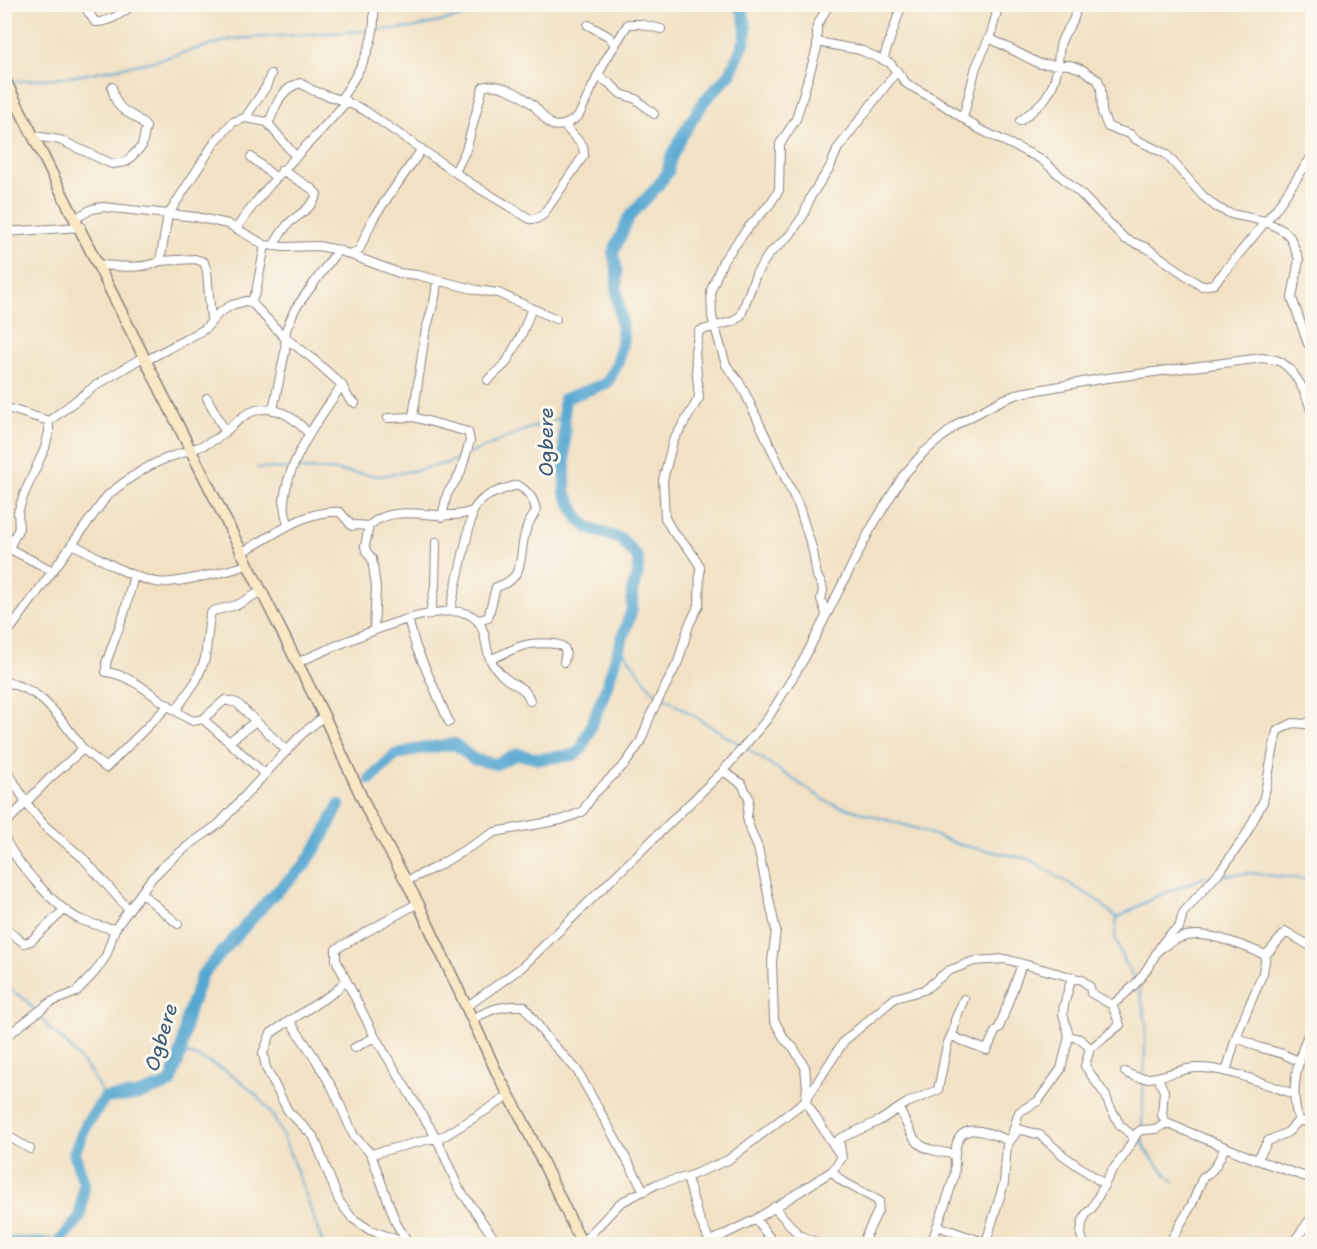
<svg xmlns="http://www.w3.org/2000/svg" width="1317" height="1249" font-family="'Shantell Sans',sans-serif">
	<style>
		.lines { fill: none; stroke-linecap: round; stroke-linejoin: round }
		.stream { stroke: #56a7d1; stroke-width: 2 }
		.river { stroke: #56a7d1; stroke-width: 12 }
		.street-casing { stroke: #8a8280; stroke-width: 10 }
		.secondary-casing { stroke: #8a8280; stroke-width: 13 }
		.street { stroke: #fff; stroke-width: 8 }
		.secondary { stroke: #fae7c3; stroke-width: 10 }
		.labels { text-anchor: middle; stroke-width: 6; stroke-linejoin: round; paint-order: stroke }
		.water-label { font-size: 20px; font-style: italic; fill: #375777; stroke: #fbf7ec }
	</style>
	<rect width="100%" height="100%" fill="#fbf7ec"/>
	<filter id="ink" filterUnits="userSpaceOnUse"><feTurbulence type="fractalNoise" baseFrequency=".0167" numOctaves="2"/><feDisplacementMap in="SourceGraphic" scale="12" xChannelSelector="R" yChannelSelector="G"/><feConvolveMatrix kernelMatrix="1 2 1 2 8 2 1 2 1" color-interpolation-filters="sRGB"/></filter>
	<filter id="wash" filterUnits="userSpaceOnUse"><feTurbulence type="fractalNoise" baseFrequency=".008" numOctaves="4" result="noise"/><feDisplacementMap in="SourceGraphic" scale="24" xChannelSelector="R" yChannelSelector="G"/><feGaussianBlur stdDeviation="1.35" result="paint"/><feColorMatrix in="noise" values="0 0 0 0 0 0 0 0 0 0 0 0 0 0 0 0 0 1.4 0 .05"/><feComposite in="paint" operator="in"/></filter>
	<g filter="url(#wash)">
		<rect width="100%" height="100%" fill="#f2e1c4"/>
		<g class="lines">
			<path class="stream" d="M10,82l65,-6 75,-14 83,-23 179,-11 106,-24
				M469,454l56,-24 38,-13
				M257,468l33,1
				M296,469l33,1 50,6 34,-5 34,-8 17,-7
				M619,645l33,45 89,55
				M746,748l83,55 89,26 42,16 69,14 69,42 19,17
				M1219,876l30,-3 63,7
				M1117,918l-2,19 7,20 17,31 7,33 -4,106
				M1117,918l38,-21 50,-20 8,-1
				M4,985l23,16 22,27 16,14 26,31 14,25
				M181,1052c38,10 78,36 96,72 18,37 32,82 46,120
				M1141,1133c0,17 21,37 33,49"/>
			<path class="river" d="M370,779l25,-24 23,-6 37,-5 18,15 23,5 22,-10 21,5 35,-4 8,-7 22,-54 28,-85v-18l6,-17v-16l-17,-19 -31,-10 -11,-10 -14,-27 -1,-93 43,-16 10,-19 6,-26 -6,-45v-23l-4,-17 16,-36 27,-29 12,-16 2,-12 12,-24 22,-35 26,-27 15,-34 1,-12 -3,-16 -6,-8
				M4,1243l54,1 22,-27 4,-34 -10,-30 13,-30 18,-25 32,-3 34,-12 10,-31 6,-36 15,-41 68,-77 34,-32 19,-29 16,-32"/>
		</g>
	</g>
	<g filter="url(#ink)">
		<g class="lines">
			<defs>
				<path id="street" d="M83,4l12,18c14,1 28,-9 39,-18
					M588,25l20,11 7,8
					M989,38l51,26 30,1 13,5 15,10 3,8 1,24 6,15 22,7 5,5 31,15 37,42 13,11 15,7 34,7 19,10 6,6 9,22 -7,39 16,46 4,3
					M817,42l43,8 30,13 17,21 29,16 43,29 62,30 39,34 45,46 22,9 54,38 13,-2 62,-75 36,-53
					M883,60l19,-56
					M597,76l12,7 12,11 15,5 18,15
					M341,99c19,-28 38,-60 32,-95
					M245,118l21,-31 5,-13
					M963,118l13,-51 15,-33 8,-30
					M1020,121c20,-16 32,-24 37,-51 2,-9 1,-19 4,-28 6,-18 14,-14 15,-38
					M267,122l3,-2c7,-17 11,-31 30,-37 6,3 11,7 17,9 17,6 32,10 47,18l108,74 58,35h6l7,-4 41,-60 -1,-9 -19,-21
					M34,136l26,4 52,24 14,-2 16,-16 4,-19c-14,-18 -29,-10 -34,-40
					M251,157l24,20
					M455,172l11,-22 17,-63c14,-6 37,7 49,17 7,6 12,15 20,21 11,3 20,-3 27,-10l26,-54 23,-37h12l21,5
					M76,218l16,-9 11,-2 93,10 32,7 37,21 18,2 35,-1 20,4 61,23 18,2 60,15 21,3 58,26
					M236,229c31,-47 74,-84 111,-128
					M4,232l77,-5
					M273,246c5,-8 10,-17 17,-24 10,-8 23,-15 27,-28l-5,-5 -30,-19
					M351,255l8,-5 15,-33 48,-68
					M160,261l35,-2 9,3 3,9 4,49
					M99,265c21,1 42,5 61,-4l8,-46 47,-73 18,-20 12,-4 22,4 29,35
					M251,302l5,-10 9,-47
					M145,361l60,-32 14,-16 13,-8 14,-4 5,1 33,35 28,21 30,27 7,14 6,4
					M488,380l18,-17 16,-29 10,-26
					M207,398l18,33
					M4,407l45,14
					M273,410l12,-58 1,-22 9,-21 43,-59
					M413,417l12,-83 10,-36 2,-18
					M388,418l25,-1 55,15 2,9 -10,33 -13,20 -5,23
					M49,421l46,-35 48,-29
					M288,524c-2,-7 -4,-15 -4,-23 4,-42 35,-82 58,-116
					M72,544c28,13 53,32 84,38 14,3 75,-11 90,-17
					M4,546l49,25
					M9,548l10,-20 -1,-16 7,-20 20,-44 4,-16v-11
					M240,553c31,-15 64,-44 100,-41l12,14 4,-1 13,1
					M134,575l-9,36 -19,52v9c31,3 60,37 87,49l10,-2 22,-19 12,3 50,48
					M450,611l23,-100c9,-17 26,-20 44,-26 10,5 17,14 19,25 -2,6 -7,11 -9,17 -10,25 2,51 -31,60l-8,31 -10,2
					M430,614l5,-28 1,-44
					M826,614l-5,-15 2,-8 -1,-6 -5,-9 -4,-25 -14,-44 -53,-112 -7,-13 -13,-17 -14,-48 -1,-27 12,-29 24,-32 23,-25 9,-14 1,-46 16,-25 21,-71v-22l12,-22
					M408,619l8,28 33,75
					M374,630l2,-43 -4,-28 -6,-8 -1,-5 4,-20c26,-26 71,-2 104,-15
					M4,638l103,-142c20,-17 41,-32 66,-40 15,-5 30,-9 43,-17 14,-9 24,-25 41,-29 21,-5 39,9 52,24
					M490,659c11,-3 21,-10 32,-13 8,-3 37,-5 42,2 3,4 1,9 0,14
					M296,663c33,-13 154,-74 181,-43 11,12 7,30 15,43 4,5 8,11 12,14 10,9 23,10 26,24
					M4,681c12,4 25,8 35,16 17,14 31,34 44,52l-34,30 -45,46
					M176,710l20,-29 9,-22 5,-44 3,-4 24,-6 23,-13
					M203,719l62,55
					M230,741l26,-20
					M83,749l23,19 63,-63
					M4,765l23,39 17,21 39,33 46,52
					M723,771l19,13 7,14 -2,19 2,9 9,22 18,83 -4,30 2,59 11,20 8,7 12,20 2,21 -2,13 37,57
					M4,836c10,25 51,71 75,83 12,5 24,8 36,10
					M406,881l30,-14 59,-35 66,-12 21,-8 12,-18 31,-30 15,-21 11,-29 27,-52 11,-37 10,-20 1,-39 -11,-17 -16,-17 -8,-14 -2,-38 10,-39 26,-43 -4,-46 4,-21 35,-10 7,-6 15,-41 13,-20 21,-19 13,-19 8,-20 19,-29 8,-19 59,-77
					M141,893l37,31
					M4,928l20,15 7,-2 33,-31
					M1160,949c6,-4 13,-9 20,-11 26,-10 62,8 86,17
					M345,981l-9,10 -65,42 -8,20 3,15 22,43 26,26 25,64 13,17 18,12 28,10 4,4
					M466,1007l55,-39 202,-197 45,-53 36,-59 66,-129 33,-54 20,-23 36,-30 43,-23 19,-7 79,-14 162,-21c5,1 10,1 14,2 18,5 32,37 36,54
					M472,1019c18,-9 31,-15 52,-13l23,32 30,32 67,121
					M289,1020l24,35 20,34 21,47 17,18 75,-19 63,-39
					M952,1035l6,4 29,11 8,-18 4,-4 23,-64
					M1069,1036l11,3 10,9 -5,18 21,30 3,9 11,20 14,12
					M375,1037l62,102 21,48 40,57
					M1236,1037l22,10 25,7 17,8
					M4,1038l47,-36 25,-10 19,-20 11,-16 9,-27 36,-50 16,-16 22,-18 30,-21 82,-89 23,-19
					M1095,1045l25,-20 -8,-20c11,-9 22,-18 30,-29 13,-16 18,-38 37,-48l4,-15 38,-43 23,-32 19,-36 14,-71 16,-8 12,1 7,-4
					M354,1048l21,-11 -39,-77v-11l82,-46
					M1125,1072c21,13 40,2 62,-3 32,-6 76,15 107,25
					M1226,1072l10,-35 27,-64 3,-18 20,-23 26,15
					M1158,1078l6,13 -2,24 4,8 91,37 55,19
					M899,1108c17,36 15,41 56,46
					M1299,1120c-11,-28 0,-67 13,-94
					M1299,1120l13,4
					M4,1134l26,15
					M371,1154l25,69 13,21
					M1257,1160l11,-19 20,-9 11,-12
					M832,1171l8,9 39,21 -1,10 -16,33
					M687,1177l10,36 14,31
					M774,1207l25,28 21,9
					M756,1219l18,25
					M937,1226l52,18
					M582,1243l38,-40 37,-19 30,-7 41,-17 77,-59 39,-60 51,-43 29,-8 24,-19 26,-10 31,-2 77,21 8,7 1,6 21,12
					M705,1244l51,-25 29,-18 47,-30 10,-13 -3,-19 40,-18 28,-18 31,-13 9,-45 7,-16 1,-9 9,-21
					M931,1244c8,-22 16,-44 23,-67 2,-8 0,-16 1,-24 3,-36 33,-20 55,-12l9,-29 19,-11 23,-32 8,-33 -6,-22 1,-9 8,-28
					M988,1244l-1,-5 17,-56 3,-38 12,-16 21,6 24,21 40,28
					M1084,1244l-3,-9 1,-12 4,-9 6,-6 19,-36 14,-18 12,-21 4,-3 16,-1 9,-6
					M1169,1244l23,-40 11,-27c11,-4 17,-19 22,-30
					M1292,1244l20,-27"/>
				<path id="secondary" d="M4,78l320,638 45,97 49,90 81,174 23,42 60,125"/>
			</defs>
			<use href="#street" class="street-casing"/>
			<use href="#secondary" class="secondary-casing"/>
			<use href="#street" class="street"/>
			<use href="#secondary" class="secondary"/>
		</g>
	</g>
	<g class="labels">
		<g class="water-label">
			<text transform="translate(546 442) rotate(-90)" y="7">Ogbere</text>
			<text transform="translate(161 1037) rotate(-73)" y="7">Ogbere</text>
		</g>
	</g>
	<rect width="1317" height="1249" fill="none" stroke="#fbf7ec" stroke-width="24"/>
</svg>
